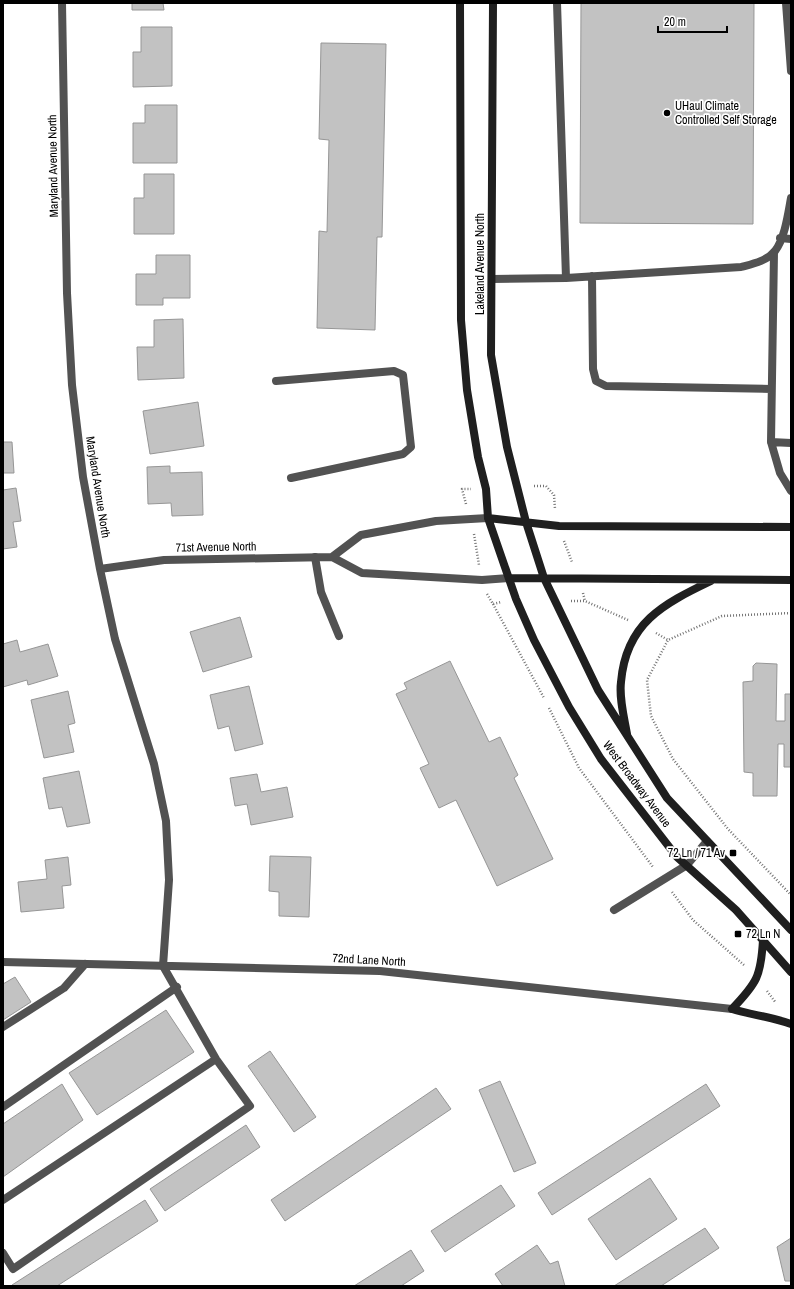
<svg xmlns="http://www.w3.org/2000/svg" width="794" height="1289" font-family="'Archivo Narrow',sans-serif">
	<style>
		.building { fill: #c2c2c2; stroke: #969696 }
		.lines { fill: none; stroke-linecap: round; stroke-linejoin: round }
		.path { stroke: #747474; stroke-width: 2.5; stroke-dasharray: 1 2; stroke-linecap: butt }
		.lane { stroke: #525252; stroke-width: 8 }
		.street { stroke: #525252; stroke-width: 8 }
		.secondary { stroke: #1f1f1f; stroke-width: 8 }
		.poi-dot { fill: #000; stroke: #fff; stroke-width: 1.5 }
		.labels { text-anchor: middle; stroke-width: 3.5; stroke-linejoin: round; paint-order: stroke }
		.poi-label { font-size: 12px; fill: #000; stroke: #fff; text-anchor: start }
		.street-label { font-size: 12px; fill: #000; stroke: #fff }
	</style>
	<rect width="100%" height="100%" fill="#fff"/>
	<path class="building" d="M132,3h31l1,7h-32z
		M581,3h173l-1,221 -173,-1z
		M141,27h31v59l-39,1v-35h8z
		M321,43l65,1 -4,193h-5l-2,93 -58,-2 2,-97 8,1 2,-92 -10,-1z
		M145,105h32v58h-44v-40h12z
		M144,174h30v60h-40v-36h10z
		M156,255h34v43h-27v7h-27v-31h20z
		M183,319l1,59 -46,2 -1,-33h17v-27z
		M198,402l6,44 -54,8 -7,-43z
		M3,442h9l2,31h-11z
		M170,466v7l32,-1 1,43 -31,1 -1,-13 -23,1 -1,-37z
		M16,488l5,33 -8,1 4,25 -14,2v-59z
		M240,617l12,40 -49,15 -13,-40z
		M17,640l3,12 28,-8 10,32 -30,9 -1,-5 -24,7v-43z
		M450,661l39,81 11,-5 18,38 -4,3 39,81 -56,27 -41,-86 -17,8 -19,-40 9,-4 -33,-70 11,-5 -3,-6z
		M756,663l21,1 -1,57h9v-27h6v73h-7v-23h-6l-1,52h-24v-23l-9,-1 -1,-90 10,-1v-15z
		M249,686l14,58 -28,7 -6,-25 -11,3 -8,-34z
		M68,691l7,32 -7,2 6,27 -30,6 -13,-58z
		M79,771l11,52 -23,4 -5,-20 -13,2 -6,-31z
		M257,774l4,18 26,-5 6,30 -42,8 -4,-21 -12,2 -5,-28z
		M270,856l41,1 -2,60 -30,-1v-24l-10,-1z
		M68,857l3,28 -9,1 2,22 -43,4 -3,-30 29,-3 -2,-19z
		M15,977l16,25 -28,18v-36z
		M166,1010l28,42 -97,63 -28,-42z
		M270,1051l46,66 -22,15 -46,-66z
		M500,1081l36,82 -22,9 -35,-82z
		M62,1084l21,36 -80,57v-53z
		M706,1084l14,22 -168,109 -14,-22z
		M436,1088l15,21 -166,112 -14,-21z
		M246,1125l14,22 -95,64 -15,-22z
		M650,1178l27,41 -61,41 -28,-41z
		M501,1185l14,21 -70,46 -14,-21z
		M145,1200l13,21 -101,65h-44l-1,-1z
		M705,1228l14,20 -58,38h-47z
		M791,1238v43h-6l-8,-34z
		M537,1245l13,19 8,-3 7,25h-62l-8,-12z
		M411,1250l13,21 -23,15h-47z"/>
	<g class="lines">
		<path class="path" d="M534,486h12l8,9 1,14
			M466,504l-4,-15h9
			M474,534l5,31
			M564,541l8,21
			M583,593l2,8
			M487,594l6,10 8,-2
			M571,601h14l43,19
			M493,604l51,94
			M791,613l-69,3 -54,24 -21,40 4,36 22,43 55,70 63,66
			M656,633l12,7
			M549,708l30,60 74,99
			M672,892l21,28 51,45
			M767,991l9,12"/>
		<path class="lane" d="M557,3l9,275
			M786,3l5,68
			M780,238l11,1
			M774,252l-3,190 9,31 11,18
			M592,276l1,93 3,12 10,5 165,3
			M492,279l74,-1 175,-11c11,-3 26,-6 34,-16 10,-13 13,-37 16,-53
			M276,381l118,-10 9,4 8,72 -8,7 -112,24
			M771,442l20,1
			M315,557l6,35 18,44
			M614,910l73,-45 20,-24
			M3,1027l61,-39 21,-24
			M3,1107l174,-120
			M3,1200l213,-141
			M3,1253l10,16 237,-163 -34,-47 -53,-93"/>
		<path class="street" d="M62,3l5,290 5,92 11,92 17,92 15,70 39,125 12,57 3,59 -6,86
			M332,557l29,-22 75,-14 52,-3
			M100,569l64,-9 168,-3 30,16 120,7 27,-2
			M3,962l377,9 352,38"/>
		<path class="secondary" d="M460,3l1,317 6,70 11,67 8,32 2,29 28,81 18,41 35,67 32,52 76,98 59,53 55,62
			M493,3l-2,352 16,92 19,75 18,56 54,112 69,108 124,132
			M488,518l71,8 232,1
			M509,578l282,2
			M627,734c-3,-17 -8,-36 -6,-52 5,-59 42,-78 90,-101
			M763,940c-2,36 -6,43 -31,69 20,6 40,8 59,15"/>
	</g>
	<g class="poi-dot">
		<circle cx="667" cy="113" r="4"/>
		<rect x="729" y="849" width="8" height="8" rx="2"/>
		<rect x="734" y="930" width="8" height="8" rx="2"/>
	</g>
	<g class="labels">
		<g class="poi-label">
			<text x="675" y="110">UHaul Climate<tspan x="675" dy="14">Controlled Self Storage</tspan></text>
			<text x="725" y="857" text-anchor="end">72 Ln / 71 Av</text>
			<text x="746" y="938">72 Ln N</text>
		</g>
		<g class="street-label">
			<text transform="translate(53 166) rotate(-91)" y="4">Maryland Avenue North</text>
			<text transform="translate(480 264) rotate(-90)" y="4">Lakeland Avenue North</text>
			<text transform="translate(98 487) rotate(81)" y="4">Maryland Avenue North</text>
			<text transform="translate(216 547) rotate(-1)" y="4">71st Avenue North</text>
			<text transform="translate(637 784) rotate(53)" y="4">West Broadway Avenue</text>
			<text transform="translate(369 960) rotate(3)" y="4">72nd Lane North</text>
		</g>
	</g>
	<rect width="794" height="1289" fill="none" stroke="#000000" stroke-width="8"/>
	<path d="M658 26v6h69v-6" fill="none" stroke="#000000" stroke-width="2"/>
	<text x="664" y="26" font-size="12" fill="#000000" stroke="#ffffff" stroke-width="3" paint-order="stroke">20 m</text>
</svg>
